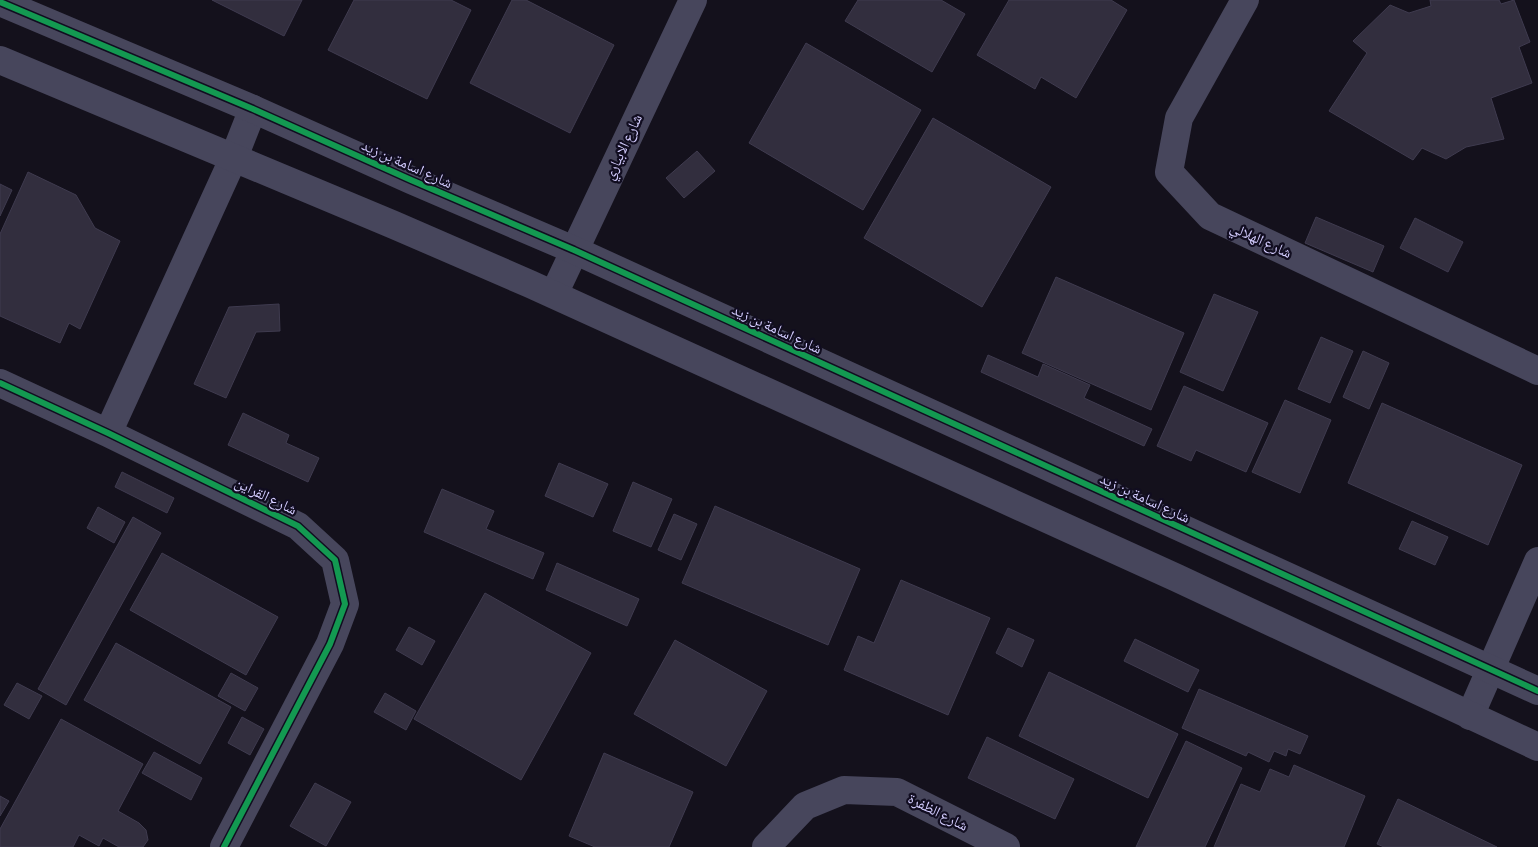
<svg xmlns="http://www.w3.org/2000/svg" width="1538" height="847" font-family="'Sofia Sans Condensed','Noto Naskh Arabic',sans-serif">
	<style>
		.building { fill: #322e3e; stroke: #3f3b4f }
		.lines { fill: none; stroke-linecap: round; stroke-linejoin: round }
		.minor { stroke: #47465c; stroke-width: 28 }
		.tertiary { stroke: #47465c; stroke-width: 28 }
		.cycleway-casing { stroke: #110d20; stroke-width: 9 }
		.cycleway { stroke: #139951; stroke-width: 6 }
		.labels { text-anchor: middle; stroke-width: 4.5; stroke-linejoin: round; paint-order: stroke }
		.street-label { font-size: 15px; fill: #d3ccfe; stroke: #110d20 }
	</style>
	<rect width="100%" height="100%" fill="#14111c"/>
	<path class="building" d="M212,0h90l-18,36z
		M354,0h97l20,10 -44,89 -99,-49z
		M512,0h14l88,45 -44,88 -100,-50z
		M858,0h83l24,14 -33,58 -87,-51z
		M1009,0h102l16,10 -51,88 -35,-21 -6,12 -58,-34z
		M1430,0h69l2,4 13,-4 16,42 -11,5 13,36 -41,15 13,41 -38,8 -20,12 -24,-11 -9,12 -84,-49 38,-58 -14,-12 37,-36 19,8 22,-7z
		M806,43l115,67 -58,100 -114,-67z
		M933,118l118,69 -69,120 -118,-69z
		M697,151l18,20 -31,27 -18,-20z
		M28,172l48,23 19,33 25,13 -40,88 -11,-6 -9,20 -60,-27v-82z
		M0,184l12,6 -12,26z
		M1316,217l68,29 -11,26 -68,-29z
		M1415,218l48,24 -15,30 -48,-24z
		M1056,277l128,56 -33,77 -129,-57z
		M1214,294l44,18 -35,79 -43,-19z
		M279,304l1,27 -24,1 -30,66 -32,-14 35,-77z
		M1321,337l32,14 -23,52 -32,-14z
		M1363,351l26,12 -20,46 -26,-12z
		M988,355l50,22 5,-13 47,21 -6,13 68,31 -8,17 -163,-74z
		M1184,386l84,37 -22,49 -50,-22 -5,11 -34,-15z
		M1285,400l46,20 -31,73 -48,-21z
		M1382,403l140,62 -34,80 -140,-62z
		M243,413l46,22 -3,8 33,15 -11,24 -80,-37z
		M559,463l49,21 -15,33 -48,-21z
		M122,472l52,26 -7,15 -52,-26z
		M633,482l39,17 -21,48 -38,-16z
		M442,489l52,22 -8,18 58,24 -11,26 -109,-47z
		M715,506l145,63 -32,76 -146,-62z
		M98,507l27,15 -11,21 -27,-15z
		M674,514l23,10 -16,36 -23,-10z
		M133,517l28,16 -95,172 -28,-16z
		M1412,521l36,16 -13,28 -36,-16z
		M162,553l116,64 -32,58 -116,-65z
		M557,563l82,36 -12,27 -81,-36z
		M901,580l89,38 -42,97 -104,-45 14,-34 16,7z
		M485,593l106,60 -70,127 -107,-61z
		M409,627l26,14 -13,24 -26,-15z
		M1008,628l26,12 -12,27 -26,-14z
		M1135,639l64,31 -11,22 -64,-31z
		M675,640l92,51 -41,75 -92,-52z
		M116,643l115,64 -31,57 -116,-64z
		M1049,672l129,62 -30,64 -129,-62z
		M231,673l27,15 -13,23 -27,-15z
		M17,683l25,13 -13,23 -25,-14z
		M1199,689l109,47 -8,18 -12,-5 -2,7 -12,-5 -5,11 -21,-10 -2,4 -64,-28z
		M385,693l31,18 -10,19 -32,-18z
		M242,717l22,12 -14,26 -22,-12z
		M61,719l82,45 -25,47 21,12 7,7 2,10 -5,7h-24l-16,-9 -4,8 -20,-11 -6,12h-73v-18z
		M987,737l87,42 -19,40 -87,-41z
		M1186,741l56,27 -37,79h-69z
		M154,752l48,26 -11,22 -49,-27z
		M604,753l89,39 -24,55h-74l-26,-11z
		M1294,765l71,31 -21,51h-130l27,-63 19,8 10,-23 19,8z
		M315,783l36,19 -25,44 -36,-20z
		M0,796l9,5 -9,15z
		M1398,799l99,48h-113l-7,-3z"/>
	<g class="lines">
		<path class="minor" d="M1245,0l-66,118 -10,54 41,44 328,155
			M554,294l139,-294
			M0,383l108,50 190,93 37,34 10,44 -15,40 -106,203
			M108,433l126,-276 19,-48
			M1470,716l68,-155
			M766,847l39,-41 39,-16 53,2 109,55"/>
		<path class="tertiary" d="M0,2l253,107 158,71 163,70 964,441
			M0,60l394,165 136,59 647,294 361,169"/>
		<defs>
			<path id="cycleway" d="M0,2l253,107 158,71 163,70 964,441
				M0,383l108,50 190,93 37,34 10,44 -15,40 -106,203"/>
		</defs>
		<use href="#cycleway" class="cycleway-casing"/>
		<use href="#cycleway" class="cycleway"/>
	</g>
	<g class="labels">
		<g class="street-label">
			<text transform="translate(623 147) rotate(-65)" y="5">شارع الابياري</text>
			<text transform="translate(407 164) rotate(24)" y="5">شارع اسامة بن زيد</text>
			<text transform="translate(1261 240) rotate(25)" y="5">شارع الهلالي</text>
			<text transform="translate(777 329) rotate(25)" y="5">شارع اسامة بن زيد</text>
			<text transform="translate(266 496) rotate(26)" y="5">شارع القراين</text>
			<text transform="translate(1145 498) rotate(25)" y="5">شارع اسامة بن زيد</text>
			<text transform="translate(938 812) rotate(27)" y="5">شارع الظفرة</text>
		</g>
	</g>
</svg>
